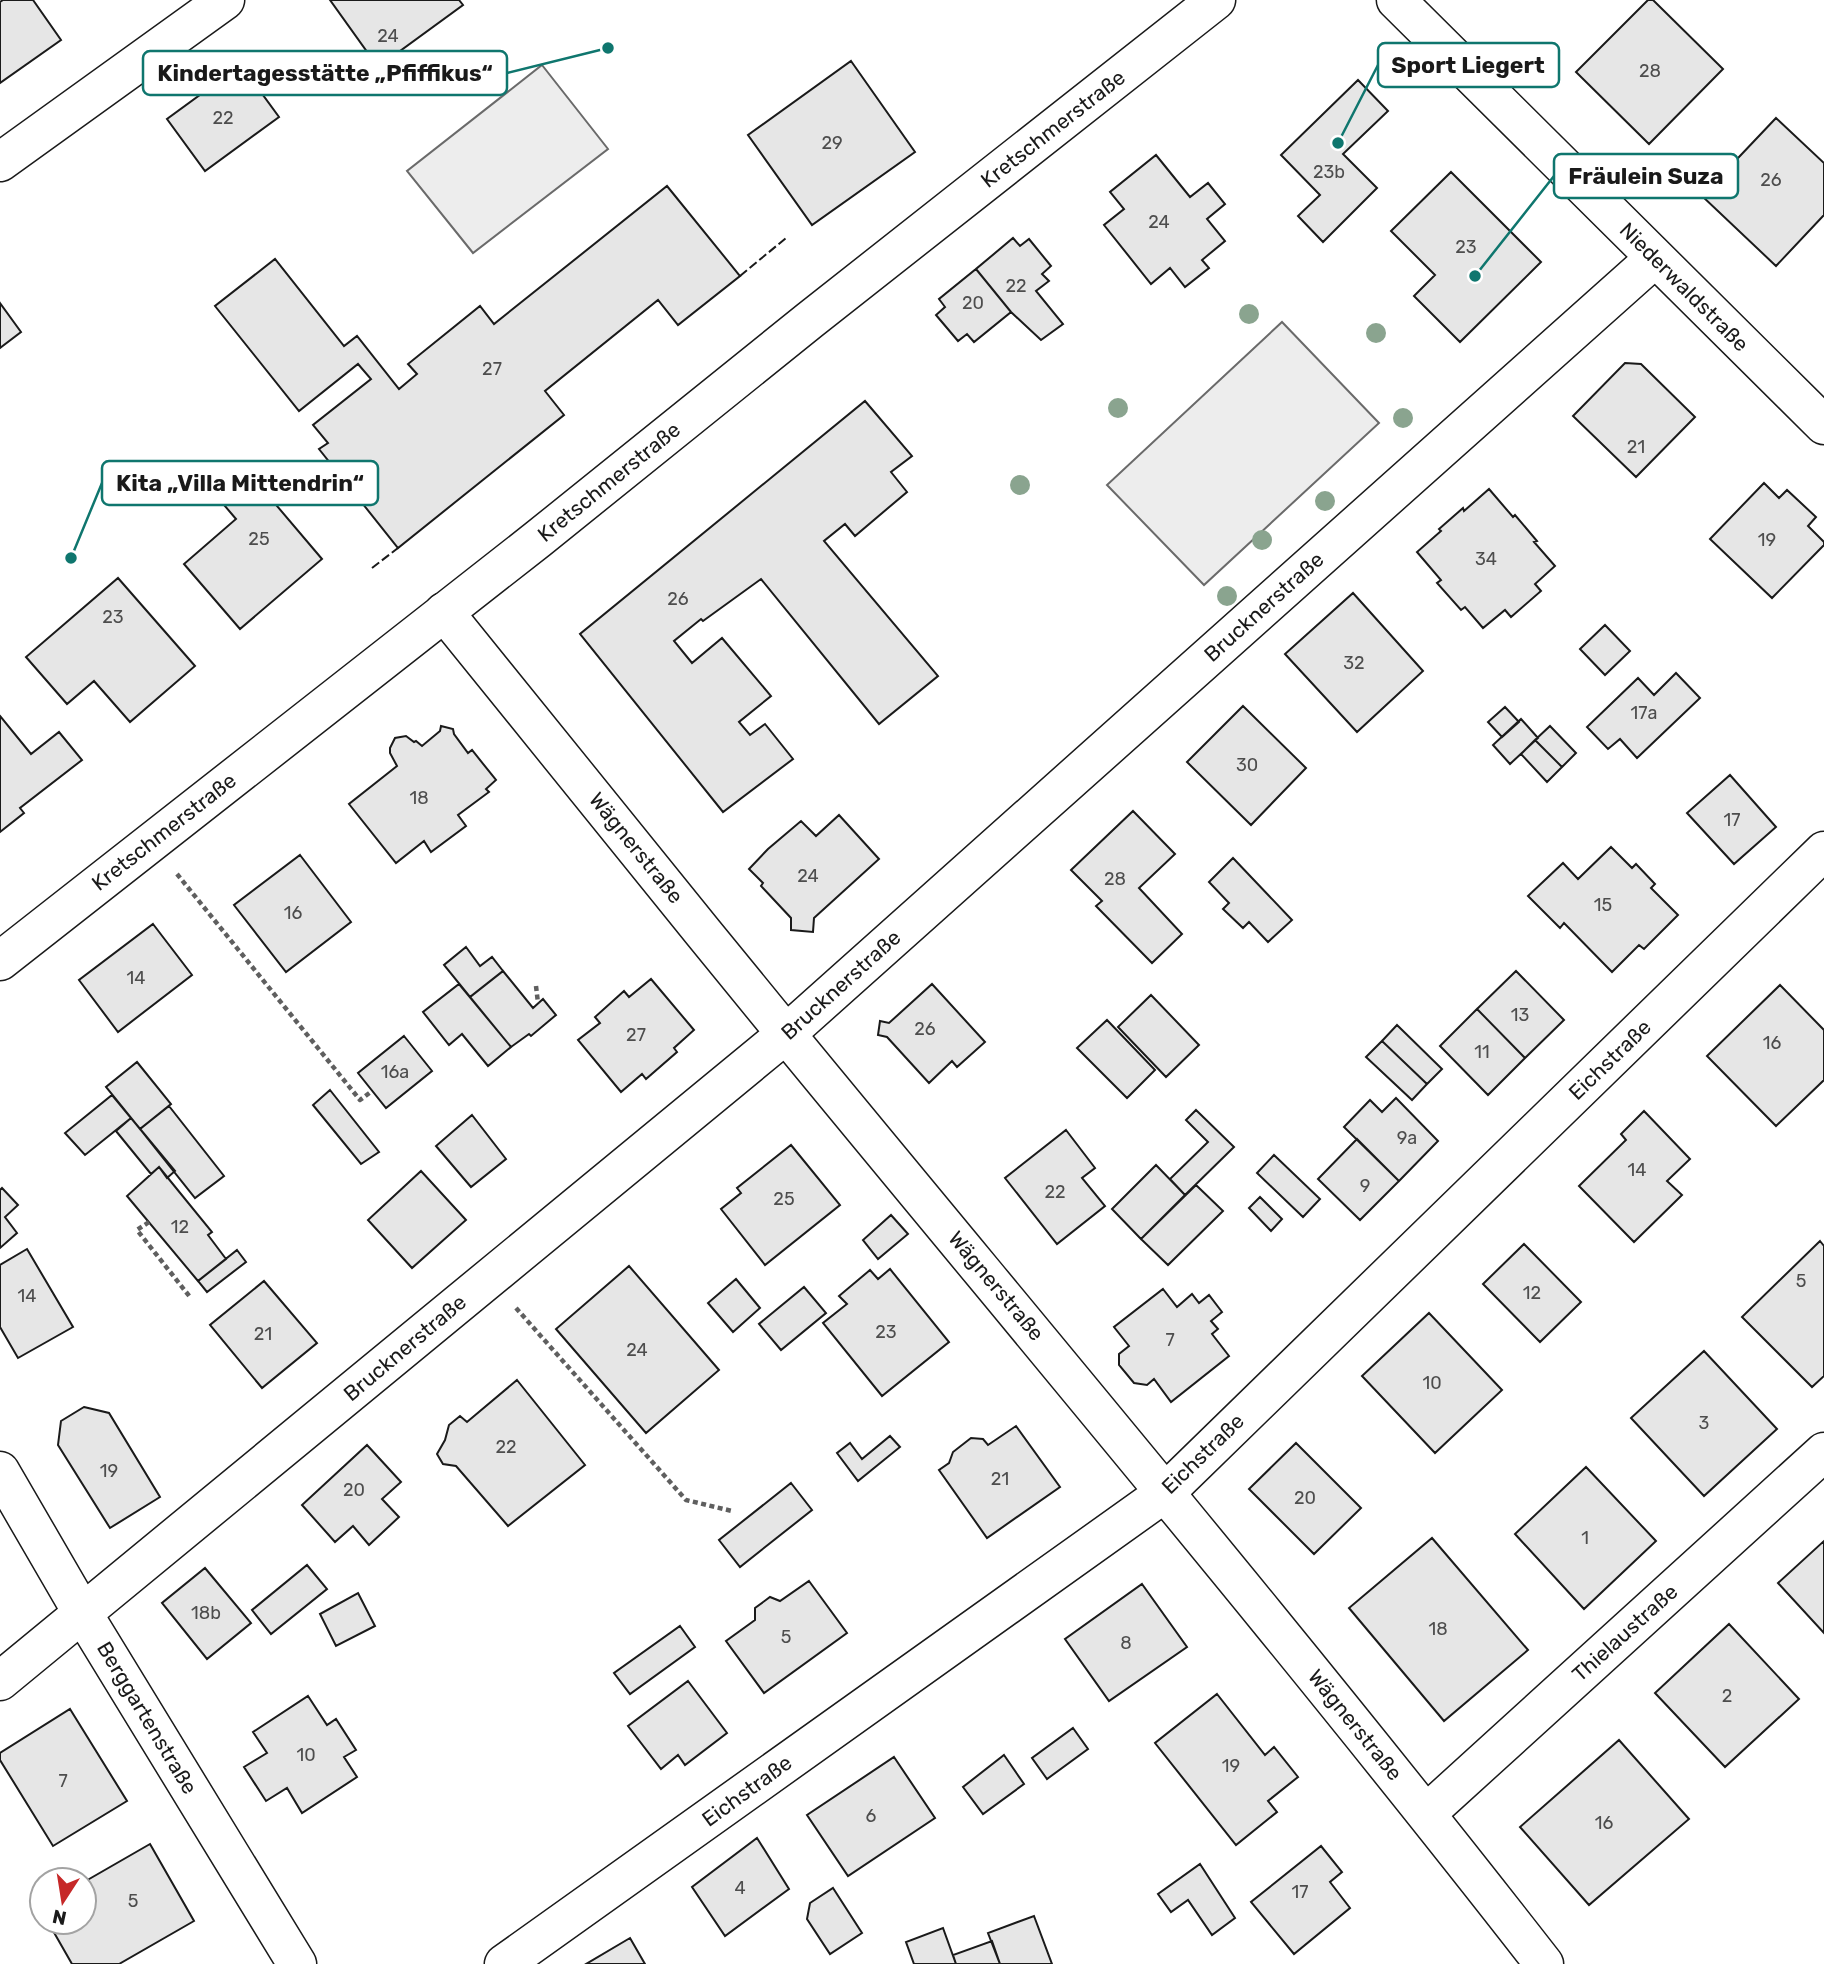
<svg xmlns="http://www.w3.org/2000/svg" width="1824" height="1964" font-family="Rubik,sans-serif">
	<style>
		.built { fill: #ededed; stroke: #6a6a6a; stroke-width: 2 }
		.building { fill: #e6e6e6; stroke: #1a1a1a; stroke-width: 2 }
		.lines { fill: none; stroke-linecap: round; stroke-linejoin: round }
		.street-casing { stroke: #1a1a1a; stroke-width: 41 }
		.secondary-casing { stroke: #1a1a1a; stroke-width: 41 }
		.path { stroke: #5f5f5f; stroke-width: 4.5; stroke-dasharray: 5 3.5; stroke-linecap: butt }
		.street { stroke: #fff; stroke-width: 38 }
		.secondary { stroke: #fff; stroke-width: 38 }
		.fence { stroke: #1a1a1a; stroke-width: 2; stroke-dasharray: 9 3.5; stroke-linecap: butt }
		.tree { fill: #8aa48f }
		.labels { text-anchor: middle; stroke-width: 5; stroke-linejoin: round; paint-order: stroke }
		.number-label { font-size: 18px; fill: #4d4d4d }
		.street-label { font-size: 21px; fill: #1a1a1a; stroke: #fff }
		.leader { fill: none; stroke: #0f766e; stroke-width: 2.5 }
		.callout-dot { fill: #0f766e; stroke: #fff; stroke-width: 2.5 }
		.callout { fill: #fff; stroke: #0f766e; stroke-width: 2.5 }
		.callout-label { font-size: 23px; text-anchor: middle; font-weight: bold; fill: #1a1a1a }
	</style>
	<rect width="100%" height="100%" fill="#fff"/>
	<path class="built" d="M542,65l66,84 -135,104 -66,-82z
		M1282,322l97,101 -175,162 -97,-100z"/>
	<path class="building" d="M3,0h30l28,40 -61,43v-81z
		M330,0h129l4,5 -85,62z
		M1648,0h5l70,69 -74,75 -73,-72z
		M851,61l64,91 -103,73 -64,-90z
		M241,65l38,52 -74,54 -38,-52z
		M1358,80l30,31 -45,43 34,34 -54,54 -25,-26 22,-21 -39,-40z
		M1776,118l48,45v52l-48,51 -74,-70z
		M1156,155l34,42 18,-14 17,21 -18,15 18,22 -23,19 7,8 -24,19 -15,-19 -19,16 -47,-59 20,-16 -14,-17z
		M1451,172l90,90 -81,80 -46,-46 21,-21 -44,-44z
		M667,186l73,90 -62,49 -20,-25 -113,91 19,24 -166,133 -79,-99 9,-6 -15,-18 58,-46 -13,-15 -59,47 -84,-105 60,-47 69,87 13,-10 42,53 18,-15 -9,-10 72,-58 14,18z
		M1013,238l7,8 9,-7 22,27 -9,8 7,7 -13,10 27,33 -22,16 -30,-28 -35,-43z
		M976,269l35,43 -37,30 -7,-8 -9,7 -22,-26 9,-8 -6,-8z
		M0,303l21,29 -21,16z
		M1625,363l16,1 54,53 -59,60 -63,-61z
		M865,401l47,55 -21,16 16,20 -52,44 -10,-12 -21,17 114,135 -59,48 -118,-145 -58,42 -2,-2 -27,22 18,22 30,-25 49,58 -32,26 11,13 15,-11 28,35 -70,53 -143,-178z
		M249,473l73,86 -82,70 -56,-65 52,-45 -17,-20z
		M1764,483l15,15 8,-8 29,27 -8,9 16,16v3l-52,53 -62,-59z
		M1489,489l24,28 2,-2 22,26 -3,1 21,24 -20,18 6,7 -30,26 -6,-7 -22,18 -18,-21 -4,3 -24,-27 4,-3 -24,-28 24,-21 -2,-2 24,-21 1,3z
		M118,578l77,88 -65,56 -36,-41 -27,23 -41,-47z
		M1353,593l70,78 -66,61 -72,-78z
		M1605,625l25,26 -25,24 -25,-26z
		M1676,673l24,25 -63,60 -17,-19 -12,10 -21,-22 51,-49 16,17z
		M1243,706l63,62 -55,57 -64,-63z
		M1505,707l14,15 -17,15 -14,-15z
		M0,716l31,38 28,-22 23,28 -62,48 4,5 -24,19z
		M1521,719l17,19 -28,26 -17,-19z
		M441,726l12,3 1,5 14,19 4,-3 24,30 -10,9 3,3 -31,23 8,11 -35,26 -7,-11 -28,22 -47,-59 48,-38 -7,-13v-5l5,-10 11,-2 8,6 2,-1 6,5 18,-15z
		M1550,726l26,27 -14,14 -27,-27z
		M1535,740l27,27 -15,15 -26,-28z
		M1730,775l46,52 -42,37 -47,-51z
		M1133,811l42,43 -36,34 43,46 -30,29 -56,-57 6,-5 -31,-31z
		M839,815l40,44 -65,59 -1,14 -22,-2v-12l-30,-32 2,-3 -14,-14 19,-20 33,-28 15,15z
		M1611,847l21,21 4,-4 19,20 -4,4 27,27 -34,34 -5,-4 -27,27 -48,-49 -4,5 -32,-32 35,-33 15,16z
		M300,855l51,67 -65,50 -52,-67z
		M1233,858l59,62 -24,22 -19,-20 -6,6 -20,-19 6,-6 -20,-21z
		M153,924l39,51 -74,57 -39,-52z
		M466,947l14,19 12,-9 11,14 -33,26 -26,-32z
		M503,971l30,37 10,-9 13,16 -25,21 -2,-2 -18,13 -41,-50z
		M1516,971l48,49 -39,38 -48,-49z
		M651,979l43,51 -20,18 3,4 -31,27 -4,-5 -21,18 -43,-52 22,-17 -5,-6 29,-26 5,6z
		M459,984l52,63 -23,19 -26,-32 -13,11 -26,-33z
		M932,984l53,58 -28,25 -5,-6 -23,22 -42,-46 -9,-2 2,-14 9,2z
		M1780,985l44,45v50l-48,46 -69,-70z
		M1151,995l48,50 -33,32 -48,-50z
		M1477,1009l48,49 -37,37 -48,-49z
		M1107,1020l48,50 -28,28 -50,-50z
		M1397,1025l45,44 -15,15 -45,-43z
		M404,1036l28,35 -46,37 -28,-35z
		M1382,1041l45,43 -15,16 -46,-43z
		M137,1062l34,42 -31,25 -34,-42z
		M330,1090l49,62 -18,12 -48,-59z
		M112,1095l19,23 -46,37 -20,-22z
		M1396,1098l42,43 -39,40 -55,-54 26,-27 12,12z
		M169,1106l55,70 -29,22 -55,-69z
		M1196,1110l38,37 -49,48 -15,-16 38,-37 -22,-22z
		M1644,1111l46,48 -23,22 15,14 -48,47 -55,-56 47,-46 -5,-6z
		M472,1115l34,44 -35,28 -35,-41z
		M131,1118l44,53 -8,7 -8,-11 -8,7 -35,-43z
		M1066,1130l29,38 -13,10 23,28 -48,38 -52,-66z
		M1357,1139l42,42 -39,39 -42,-41z
		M791,1145l49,60 -75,60 -44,-56 20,-16 -4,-5z
		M1274,1155l46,44 -17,18 -46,-44z
		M1156,1165l29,30 -44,44 -29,-30z
		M159,1167l53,65 -4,3 18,24 -28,22 -71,-85z
		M421,1171l45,49 -54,48 -44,-48z
		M1196,1185l27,26 -55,54 -27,-26z
		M2,1188l16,17 -13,12 12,16 -17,15v-58z
		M1260,1197l22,22 -11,12 -22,-23z
		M891,1215l17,19 -30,25 -15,-19z
		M1820,1241l4,5v130l-12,11 -70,-70z
		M1524,1244l57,58 -41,40 -57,-58z
		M27,1249l46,78 -55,31 -18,-31v-62z
		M237,1250l9,12 -39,30 -9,-11z
		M629,1266l90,104 -73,63 -90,-104z
		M890,1269l59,73 -67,54 -59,-73 24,-19 -8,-8 31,-26 8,9z
		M736,1279l24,29 -27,24 -25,-29z
		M264,1281l53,62 -55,45 -52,-63z
		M804,1287l22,26 -45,37 -22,-26z
		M1163,1289l14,18 15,-13 7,9 10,-8 13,17 -11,9 7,8 -6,5 17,22 -58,46 -17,-23 -7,6 -13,-2 -15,-18v-11l10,-8 -15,-19z
		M1429,1313l73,77 -67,63 -73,-77z
		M1704,1351l73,78 -73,67 -73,-78z
		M517,1380l68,85 -77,61 -52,-60 -13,-2 -6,-10 8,-14 4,-15 11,-9 7,6z
		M84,1407l25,6 51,84 -50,31 -52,-83 3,-24z
		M1016,1426l44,61 -73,51 -48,-68 10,-7 4,-11 18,-14 12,1 5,6z
		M890,1436l10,11 -42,34 -21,-28 13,-10 12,16z
		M1296,1443l65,65 -47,46 -65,-65z
		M367,1445l34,37 -19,17 17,18 -30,28 -16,-19 -18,16 -33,-37z
		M1586,1467l70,74 -72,68 -69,-75z
		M791,1483l21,27 -72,57 -21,-27z
		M1432,1538l96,112 -84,71 -95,-113z
		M1824,1541v92l-46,-50z
		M307,1565l20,24 -56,45 -19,-24z
		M205,1568l46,55 -44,36 -45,-56z
		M809,1581l38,52 -83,60 -38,-52 29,-21v-12l15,-11 10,4z
		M1142,1584l45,63 -78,54 -44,-62z
		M358,1593l17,33 -39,20 -16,-32z
		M1729,1624l70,75 -74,68 -70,-74z
		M680,1626l15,21 -65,47 -16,-21z
		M688,1681l39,52 -42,32 -7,-10 -17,14 -33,-43z
		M1217,1694l48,61 9,-8 24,30 -30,24 9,11 -41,33 -81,-102z
		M308,1696l19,29 9,-6 20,31 -12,7 13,20 -55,36 -15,-25 -21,13 -22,-34 23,-14 -14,-21z
		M70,1709l57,92 -74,45 -53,-86v-7z
		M1073,1728l15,21 -41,30 -15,-21z
		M1619,1740l70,79 -100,86 -69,-78z
		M1004,1755l20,29 -41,30 -20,-27z
		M894,1757l41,61 -87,58 -41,-61z
		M757,1838l32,51 -64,47 -33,-49z
		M150,1844l44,77 -75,43h-47l-24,-42h36v-40z
		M1321,1846l21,26 -12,10 20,26 -56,46 -43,-52z
		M1200,1864l35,54 -23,17 -24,-35 -17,12 -13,-18z
		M833,1888l29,45 -32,21 -23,-35 3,-16z
		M1034,1916l18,48h-52l-12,-31z
		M943,1928l13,36h-42l-8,-22z
		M630,1938l15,26h-59z
		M992,1941l8,23h-44l-3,-9z"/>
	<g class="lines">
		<defs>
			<path id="street" d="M1396,0l428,425
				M0,162l225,-162
				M444,612c114,140 227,282 342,422 254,309 512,614 758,930
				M0,1681l786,-647 869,-776
				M1427,1813l397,-361
				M504,1964l662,-472 658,-641"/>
			<path id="secondary" d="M0,961l538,-422 272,-219 406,-320
				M0,1471l83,143 214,350"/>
		</defs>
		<use href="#street" class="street-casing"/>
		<use href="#secondary" class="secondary-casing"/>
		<path class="path" d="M177,874l183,226 12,-9
			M536,986l2,17
			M149,1222l-12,8 53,67
			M516,1308l170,192 46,11"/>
		<use href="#street" class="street"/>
		<use href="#secondary" class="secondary"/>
		<path class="fence" d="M740,276l46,-38
			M372,568l26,-20"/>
	</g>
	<g class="tree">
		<circle cx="1249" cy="314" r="10"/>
		<circle cx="1376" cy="333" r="10"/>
		<circle cx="1118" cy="408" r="10"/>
		<circle cx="1403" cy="418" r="10"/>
		<circle cx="1020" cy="485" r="10"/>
		<circle cx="1325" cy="501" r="10"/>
		<circle cx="1262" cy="540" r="10"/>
		<circle cx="1227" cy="596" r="10"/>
	</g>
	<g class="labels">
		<g class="number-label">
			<text x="388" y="42">24</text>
			<text x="1650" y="77">28</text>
			<text x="223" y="124">22</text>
			<text x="832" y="149">29</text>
			<text x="1329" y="178">23b</text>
			<text x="1771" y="186">26</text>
			<text x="1159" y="228">24</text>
			<text x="1466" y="253">23</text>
			<text x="1016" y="292">22</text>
			<text x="973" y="309">20</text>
			<text x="492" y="375">27</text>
			<text x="1636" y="453">21</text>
			<text x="259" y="545">25</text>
			<text x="1767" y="546">19</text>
			<text x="1486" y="565">34</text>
			<text x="678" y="605">26</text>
			<text x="113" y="623">23</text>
			<text x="1354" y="669">32</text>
			<text x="1644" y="719">17a</text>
			<text x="1247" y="771">30</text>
			<text x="419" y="804">18</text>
			<text x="1732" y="826">17</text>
			<text x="808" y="882">24</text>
			<text x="1115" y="885">28</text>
			<text x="1603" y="911">15</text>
			<text x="293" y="919">16</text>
			<text x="136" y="984">14</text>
			<text x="1520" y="1021">13</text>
			<text x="925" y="1035">26</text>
			<text x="636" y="1041">27</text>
			<text x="1772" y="1049">16</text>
			<text x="1482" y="1058">11</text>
			<text x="395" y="1078">16a</text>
			<text x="1407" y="1144">9a</text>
			<text x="1637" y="1176">14</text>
			<text x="1365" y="1192">9</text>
			<text x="1055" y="1198">22</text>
			<text x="784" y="1205">25</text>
			<text x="180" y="1233">12</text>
			<text x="1801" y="1287">5</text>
			<text x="1532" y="1299">12</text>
			<text x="27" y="1302">14</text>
			<text x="886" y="1338">23</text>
			<text x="263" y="1340">21</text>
			<text x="1170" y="1346">7</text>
			<text x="637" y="1356">24</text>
			<text x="1432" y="1389">10</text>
			<text x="1704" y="1429">3</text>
			<text x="506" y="1453">22</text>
			<text x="109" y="1477">19</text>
			<text x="1000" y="1485">21</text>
			<text x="354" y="1496">20</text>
			<text x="1305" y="1504">20</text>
			<text x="1585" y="1544">1</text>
			<text x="206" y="1619">18b</text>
			<text x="1438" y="1635">18</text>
			<text x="786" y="1643">5</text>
			<text x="1126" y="1649">8</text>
			<text x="1727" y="1702">2</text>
			<text x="306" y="1761">10</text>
			<text x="1231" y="1772">19</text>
			<text x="63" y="1787">7</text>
			<text x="871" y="1822">6</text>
			<text x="1604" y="1829">16</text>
			<text x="740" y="1894">4</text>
			<text x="1300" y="1898">17</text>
			<text x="133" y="1907">5</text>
		</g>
		<g class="street-label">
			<text transform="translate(1053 129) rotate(-38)" y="7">Kretschmerstraße</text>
			<text transform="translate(1684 287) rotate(45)" y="7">Niederwaldstraße</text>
			<text transform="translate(609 482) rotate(-39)" y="7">Kretschmerstraße</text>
			<text transform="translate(1264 607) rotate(-42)" y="7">Brucknerstraße</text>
			<text transform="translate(164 832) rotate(-38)" y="7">Kretschmerstraße</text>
			<text transform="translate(636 848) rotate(51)" y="7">Wägnerstraße</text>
			<text transform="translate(841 985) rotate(-42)" y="7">Brucknerstraße</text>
			<text transform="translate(1610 1060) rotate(-44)" y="7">Eichstraße</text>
			<text transform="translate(996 1286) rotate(50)" y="7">Wägnerstraße</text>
			<text transform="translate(405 1348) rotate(-40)" y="7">Brucknerstraße</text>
			<text transform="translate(1203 1454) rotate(-44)" y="7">Eichstraße</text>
			<text transform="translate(1625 1633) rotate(-42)" y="7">Thielaustraße</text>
			<text transform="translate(147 1718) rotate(59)" y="7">Berggartenstraße</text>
			<text transform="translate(1355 1725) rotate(51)" y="7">Wägnerstraße</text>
			<text transform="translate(747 1791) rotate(-36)" y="7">Eichstraße</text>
		</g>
	</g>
	<path class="leader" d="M1338 143L1378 65M608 48L507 73M1475 276L1554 176M71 558L102 483"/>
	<g class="callout-dot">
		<circle cx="1338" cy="143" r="7"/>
		<circle cx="608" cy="48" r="7"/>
		<circle cx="1475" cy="276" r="7"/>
		<circle cx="71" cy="558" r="7"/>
	</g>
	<g class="callout">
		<rect x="1378" y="43" width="181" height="44" rx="7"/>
		<rect x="143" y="51" width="364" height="44" rx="7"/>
		<rect x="1554" y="154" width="184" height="44" rx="7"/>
		<rect x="102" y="461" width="276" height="44" rx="7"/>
	</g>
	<g class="callout-label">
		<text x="1468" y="73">Sport Liegert</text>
		<text x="325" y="81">Kindertagesstätte „Pfiffikus“</text>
		<text x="1646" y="184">Fräulein Suza</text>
		<text x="240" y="491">Kita „Villa Mittendrin“</text>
	</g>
	<g transform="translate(63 1901) rotate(192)"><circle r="33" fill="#ffffff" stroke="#a3a3a3" stroke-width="2"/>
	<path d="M0-5L12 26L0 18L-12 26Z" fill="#c62828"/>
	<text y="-10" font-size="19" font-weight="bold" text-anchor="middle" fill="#1a1a1a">N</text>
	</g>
</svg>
